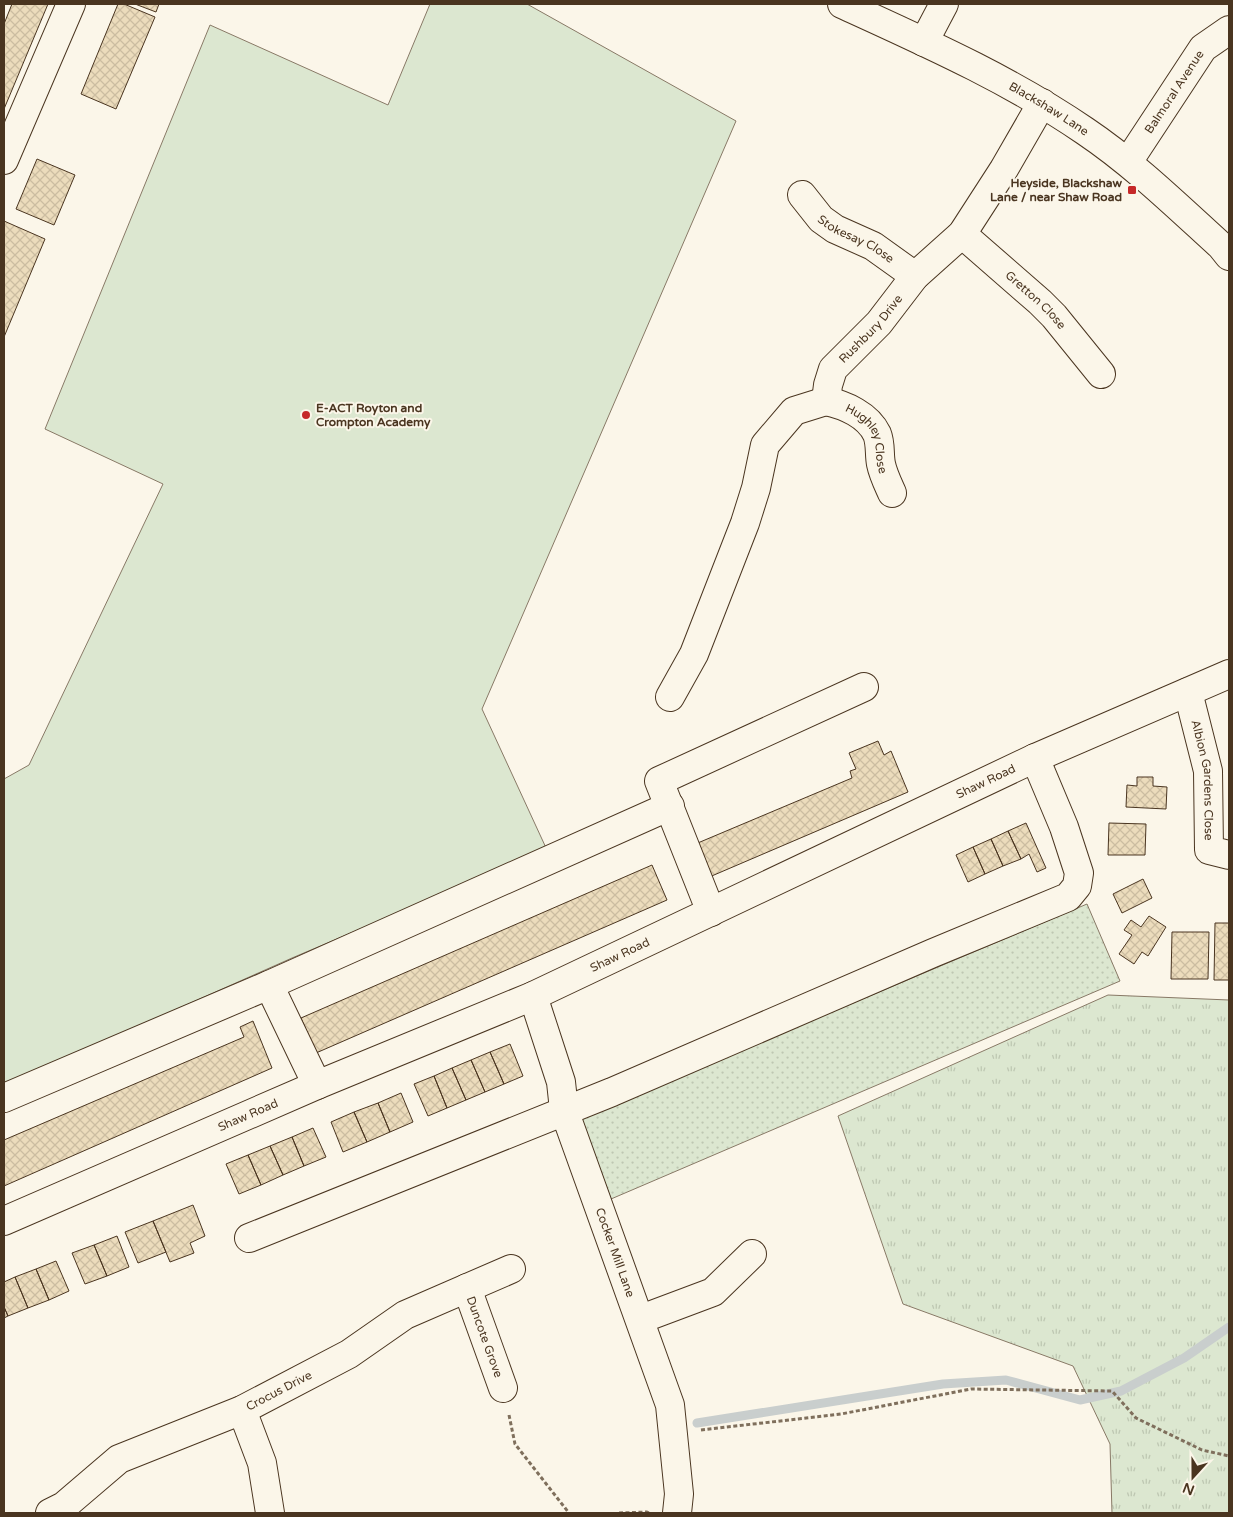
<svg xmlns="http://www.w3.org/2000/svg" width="1233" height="1517" font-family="'Varela Round',sans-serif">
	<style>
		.grass { fill: url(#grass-tufts); stroke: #887966 }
		.park { fill: #dce7d0; stroke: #887966 }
		.garden { fill: url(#garden-dots); stroke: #887966 }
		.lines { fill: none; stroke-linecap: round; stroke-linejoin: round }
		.stream { stroke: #c9cecd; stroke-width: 9 }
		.building { fill: url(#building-cross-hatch); stroke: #4a3520 }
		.minor-casing { stroke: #4a3520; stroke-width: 30 }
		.major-casing { stroke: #4a3520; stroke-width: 30 }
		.path { stroke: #7f6f5c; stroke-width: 3; stroke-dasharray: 4 2.5; stroke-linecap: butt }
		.minor { stroke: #fbf6e9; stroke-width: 28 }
		.major { stroke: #fbf6e9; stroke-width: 28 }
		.poi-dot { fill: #c62828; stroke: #fbf6e9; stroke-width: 2 }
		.labels { text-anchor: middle; stroke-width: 4; stroke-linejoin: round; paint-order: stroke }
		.street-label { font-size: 12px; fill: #4a3520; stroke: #fbf6e9 }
		.poi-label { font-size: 12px; font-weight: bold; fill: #4a3520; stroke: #fbf6e9; text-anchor: end }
	</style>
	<defs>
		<pattern id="grass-tufts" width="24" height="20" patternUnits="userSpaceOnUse" patternTransform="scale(1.25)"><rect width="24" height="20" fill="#dce7d0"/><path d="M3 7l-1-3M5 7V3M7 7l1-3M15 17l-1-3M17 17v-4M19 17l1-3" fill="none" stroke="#bec7b2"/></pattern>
		<pattern id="garden-dots" width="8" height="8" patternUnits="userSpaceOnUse" patternTransform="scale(1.25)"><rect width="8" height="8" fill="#dce7d0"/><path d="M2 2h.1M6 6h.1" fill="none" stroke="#bec7b2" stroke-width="1.8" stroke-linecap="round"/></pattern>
		<pattern id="building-cross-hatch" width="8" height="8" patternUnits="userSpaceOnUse" patternTransform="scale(1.25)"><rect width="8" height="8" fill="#ecdcbc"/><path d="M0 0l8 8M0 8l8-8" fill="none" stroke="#ccbda1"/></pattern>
	</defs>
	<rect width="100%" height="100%" fill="#fbf6e9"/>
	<path class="grass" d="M1108,995l121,5v513h-117l-2,-69 -37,-78 -170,-62 -65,-188z"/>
	<path class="park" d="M430,4h97l209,117 -254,588 65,141 -255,108 -288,128v-307l25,-14 134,-281 -118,-55 165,-404 178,80z"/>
	<path class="garden" d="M1087,904l33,77 -509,218 -30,-81z"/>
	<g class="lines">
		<path class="stream" d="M697,1423l246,-39 63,-4 74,20 41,-9 63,-33 45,-31"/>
	</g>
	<path class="building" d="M12,4h36l-44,105v-85z
		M118,4h6l31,13 -39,92 -35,-15z
		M135,4h24l-3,8z
		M37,159l38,16 -21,50 -38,-16z
		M4,221l41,18 -41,98z
		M878,741l6,14 7,-4 17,41 -201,86 -14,-33 159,-67 -2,-7 6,-2 -7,-16z
		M1137,777h16v9l14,1 -1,22 -40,-2 1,-22 10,1z
		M1026,823l20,45 -9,4 -8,-18 -8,5 -13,-28z
		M1109,823l37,1 -1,31h-37z
		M1008,831l13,28 -18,7 -12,-27z
		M991,839l12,27 -18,8 -12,-27z
		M973,847l12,27 -17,8 -12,-27z
		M652,865l15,35 -351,153 -15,-35z
		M1143,879l9,19 -30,15 -9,-19z
		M1149,916l17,11 -18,29 -6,-4 -8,12 -15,-10 13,-19 -8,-5 7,-10 10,7z
		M1215,923h14v57h-15z
		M1172,932h37l-1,47h-37z
		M253,1021l19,47 -268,118v-46l240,-103 -4,-10z
		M510,1044l13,32 -19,8 -14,-32z
		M490,1052l14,32 -19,8 -14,-32z
		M471,1060l14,32 -19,8 -14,-32z
		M452,1068l14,32 -19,8 -13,-32z
		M434,1076l13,32 -19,8 -14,-32z
		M401,1093l12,29 -23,10 -12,-29z
		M378,1103l12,29 -23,10 -13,-30z
		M354,1112l13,30 -24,10 -12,-30z
		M313,1128l13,29 -22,9 -12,-29z
		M292,1137l12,29 -21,9 -13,-29z
		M270,1146l13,29 -22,10 -13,-30z
		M248,1155l13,30 -22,9 -13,-30z
		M193,1205l12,31 -15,7 4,10 -24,9 -17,-41z
		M153,1221l13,31 -28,11 -13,-31z
		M117,1236l12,31 -22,9 -13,-31z
		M94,1245l13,31 -22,8 -13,-31z
		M56,1261l13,30 -20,9 -13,-31z
		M36,1269l13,31 -21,8 -13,-31z
		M15,1277l13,31 -20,8 -4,-9v-25z
		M4,1307l4,9 -4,2z"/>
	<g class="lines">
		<defs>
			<g id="minor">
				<path id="s1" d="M842,4c83,38 167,75 243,127 49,33 92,75 136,115l8,10"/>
				<path d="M924,42l20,-38"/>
				<path d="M4,160l67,-156"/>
				<path id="s2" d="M1128,162l75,-114 26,-18"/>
				<path id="s3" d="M802,195l19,24 14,10 38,17 42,30"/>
				<path id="s4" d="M962,234l78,68 14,14 47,58"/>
				<path id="s5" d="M826,401l2,-16 5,-16 46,-46 36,-47 47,-42 42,-65 38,-66"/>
				<path id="s6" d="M826,401c19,4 42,14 51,33 4,10 2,20 4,30 2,10 7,20 11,29"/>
				<path id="s7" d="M1188,692l20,79 1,79 20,5"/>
				<path d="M670,697l24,-43 51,-131 11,-35 9,-43 29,-34 32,-10"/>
				<path d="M711,912l-52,-131 205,-94"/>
				<path d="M269,985l48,100"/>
				<path id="s8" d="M533,996l28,86 3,28 106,295 9,89 -2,19"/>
				<path d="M4,1098l265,-113 401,-179"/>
				<path d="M249,1238l363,-146 321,-139 135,-56 9,-11 2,-13 -15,-46 -29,-69"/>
				<path id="s9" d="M467,1288l36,100"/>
				<path d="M641,1319l72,-27 39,-38"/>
				<path d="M242,1410l20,53 8,50"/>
				<path id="s10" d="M50,1513l14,-7 55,-47 123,-49 107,-56 56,-39 106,-46"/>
			</g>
			<g id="major">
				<path id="s11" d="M4,1221l313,-136 216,-89 502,-238 194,-84"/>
			</g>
		</defs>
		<use href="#minor" class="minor-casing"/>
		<use href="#major" class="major-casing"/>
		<path class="path" d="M509,1415l6,29 54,69
			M701,1430l140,-16 130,-25 141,2 24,27 66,32 27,6
			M619,1513l28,-1 2,1"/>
		<use href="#minor" class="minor"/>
		<use href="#major" class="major"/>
	</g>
	<g class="poi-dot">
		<rect x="1127" y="185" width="10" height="10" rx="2.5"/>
		<circle cx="306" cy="415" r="5"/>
	</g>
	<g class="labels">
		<g class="street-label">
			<text dy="4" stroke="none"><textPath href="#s2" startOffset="84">Balmoral Avenue</textPath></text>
			<text dy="4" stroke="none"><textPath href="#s1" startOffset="232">Blackshaw Lane</textPath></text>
			<text dy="4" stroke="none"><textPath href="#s3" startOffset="71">Stokesay Close</textPath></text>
			<text dy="4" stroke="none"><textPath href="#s4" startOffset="99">Gretton Close</textPath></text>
			<text dy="4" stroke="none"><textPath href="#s5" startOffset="88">Rushbury Drive</textPath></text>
			<text dy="4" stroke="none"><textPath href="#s6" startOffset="62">Hughley Close</textPath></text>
			<text dy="4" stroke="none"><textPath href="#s11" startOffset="1076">Shaw Road</textPath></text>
			<text dy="4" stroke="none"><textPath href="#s7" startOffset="90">Albion Gardens Close</textPath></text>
			<text dy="4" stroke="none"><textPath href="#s11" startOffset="671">Shaw Road</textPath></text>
			<text dy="4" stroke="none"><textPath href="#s11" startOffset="266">Shaw Road</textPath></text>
			<text dy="4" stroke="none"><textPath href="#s8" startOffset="270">Cocker Mill Lane</textPath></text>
			<text dy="4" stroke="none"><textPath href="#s9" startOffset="52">Duncote Grove</textPath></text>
			<text dy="4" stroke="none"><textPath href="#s10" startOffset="262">Crocus Drive</textPath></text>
		</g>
		<g class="poi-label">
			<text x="1122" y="187">Heyside, Blackshaw<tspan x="1122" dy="14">Lane / near Shaw Road</tspan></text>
			<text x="316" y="412" text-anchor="start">E-ACT Royton and<tspan x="316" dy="14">Crompton Academy</tspan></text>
		</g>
	</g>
	<rect width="1233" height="1517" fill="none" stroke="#4a3520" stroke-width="10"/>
	<g transform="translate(1193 1477) rotate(201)" stroke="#fbf6e9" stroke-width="4" paint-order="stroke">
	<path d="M0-4L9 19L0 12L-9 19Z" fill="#4a3520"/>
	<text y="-8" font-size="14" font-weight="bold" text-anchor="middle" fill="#4a3520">N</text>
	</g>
</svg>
